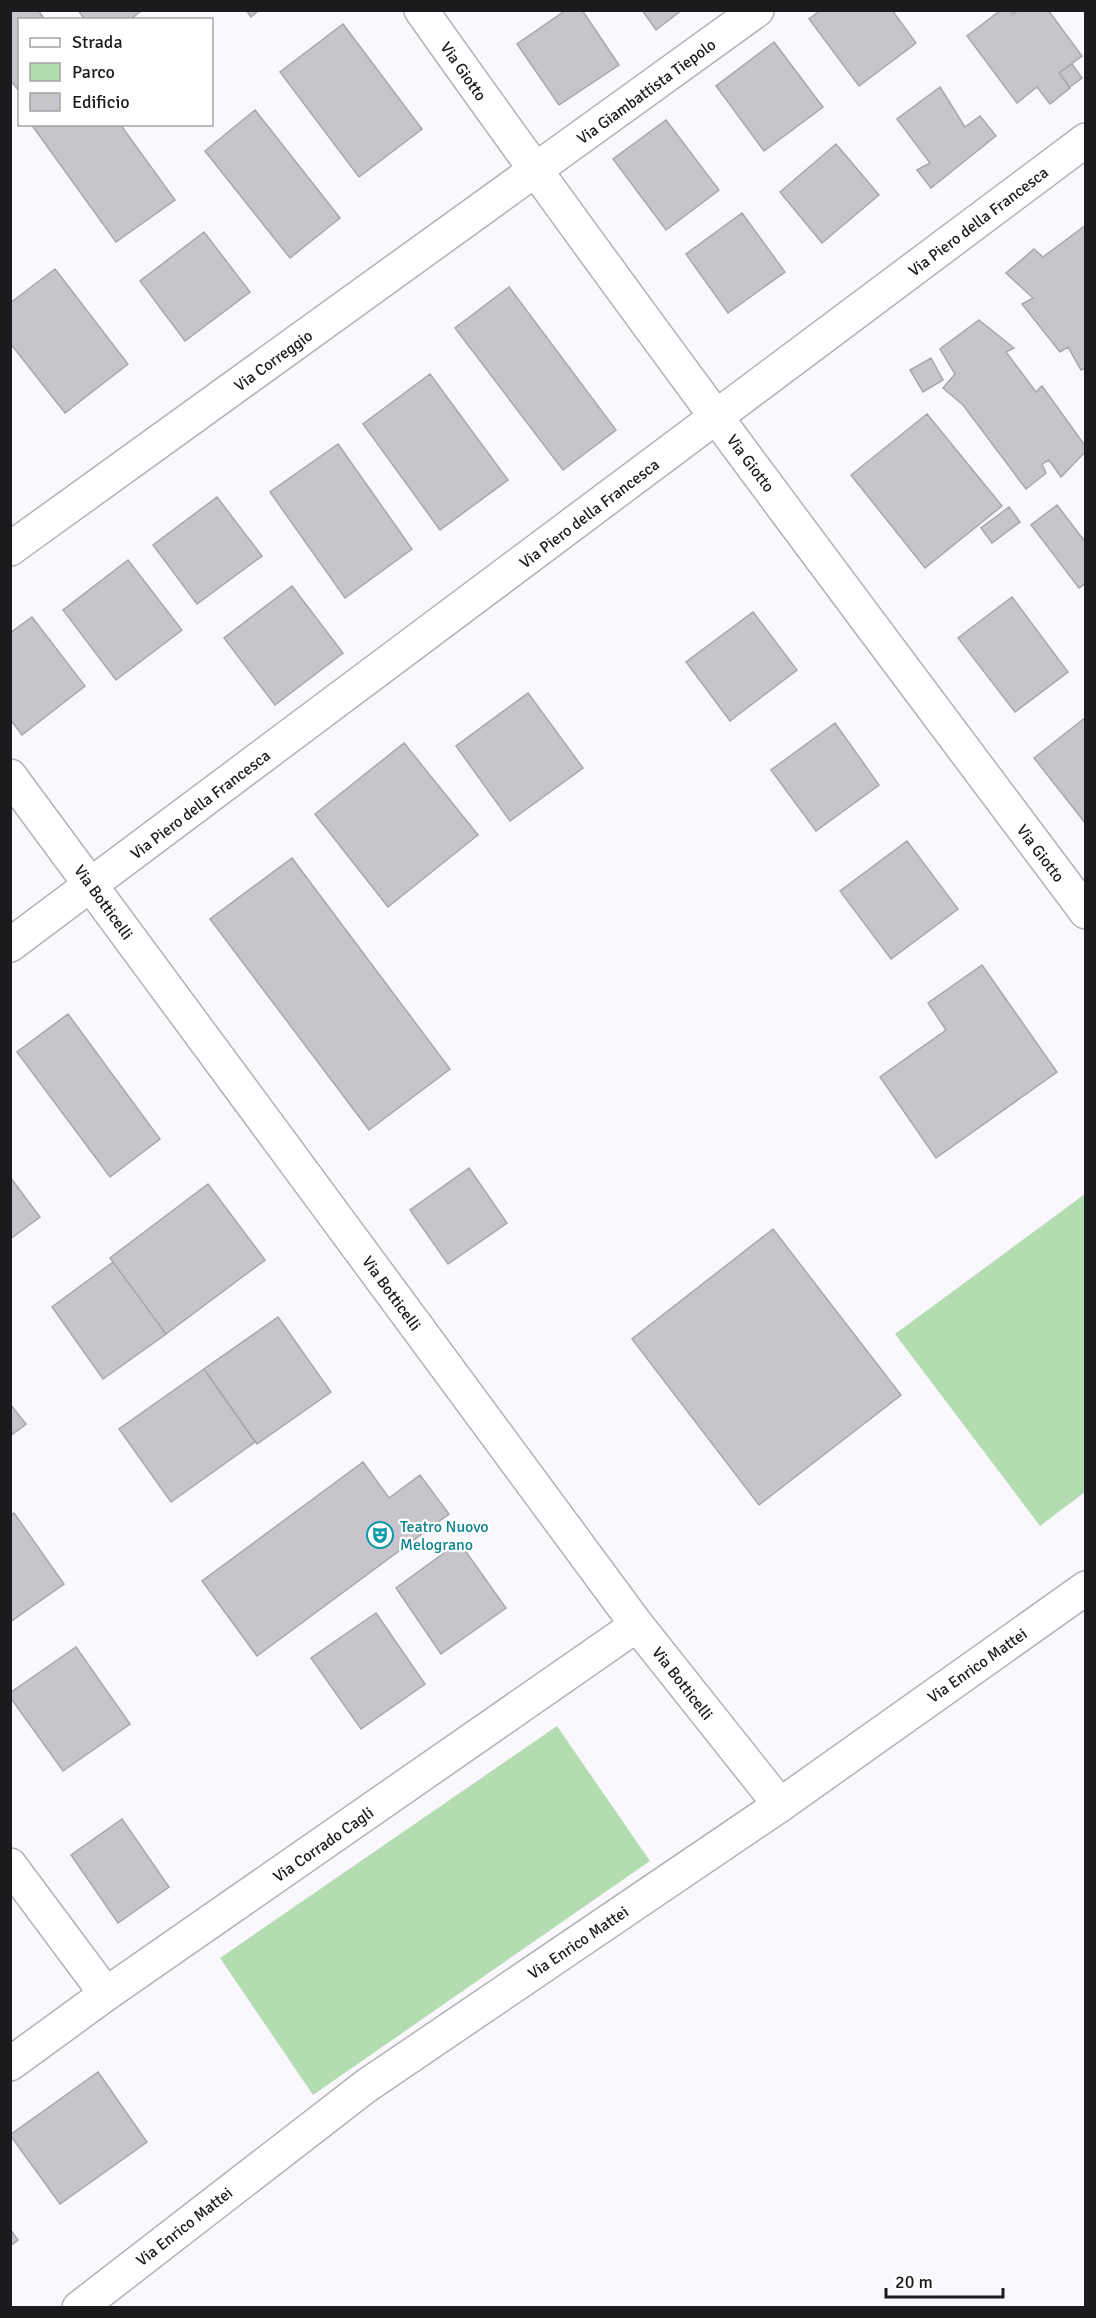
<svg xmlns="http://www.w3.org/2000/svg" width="1096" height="2318" font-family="Signika,sans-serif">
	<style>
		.green { fill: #b3ddb1 }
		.building { fill: #c7c5cb; stroke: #a9a6ac; stroke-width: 1.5 }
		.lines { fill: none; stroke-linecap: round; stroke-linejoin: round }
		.street-casing { stroke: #b3b1b6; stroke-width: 36 }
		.secondary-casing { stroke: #b3b1b6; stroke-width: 36 }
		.street { stroke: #fff; stroke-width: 33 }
		.secondary { stroke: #fff; stroke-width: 33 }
		.labels { text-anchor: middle; stroke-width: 4.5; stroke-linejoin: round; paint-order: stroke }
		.street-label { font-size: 16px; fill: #1b1a1c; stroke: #fff }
		.culture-label { font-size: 16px; fill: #0d838f; stroke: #fff; text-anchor: start }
	</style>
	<rect width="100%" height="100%" fill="#faf8fe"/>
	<path class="green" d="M1085,1194v298l-45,34 -145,-192z
		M557,1726l93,135 -337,234 -93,-137z"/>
	<path class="building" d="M10,10h28l7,10h-25v72l-10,-12z
		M78,10h64l-12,10h-45z
		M246,10h13l-8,7z
		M566,10h16l37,55 -60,40 -42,-61z
		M642,10h40l-26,20z
		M821,10h71l24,33 -57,43 -50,-67z
		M1001,10h9l3,4 5,-4h30l34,46 -23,17 11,15 -20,16 -13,-17 -20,16 -50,-67z
		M343,24l79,105 -63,48 -79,-105z
		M774,42l49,65 -59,44 -48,-65z
		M1072,64l10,14 -12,9 -11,-14z
		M940,87l25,40 15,-11 16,20 -65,52 -14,-18 13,-7 -33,-44z
		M255,110l85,108 -50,40 -85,-107z
		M666,120l53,70 -53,40 -53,-71z
		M31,124h89l55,76 -59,42z
		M836,144l43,51 -57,48 -42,-51z
		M742,213l43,59 -57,41 -42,-59z
		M1086,225v143l-5,2 -13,-23 -8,5 -38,-48 11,-6 -27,-25 28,-24 9,8z
		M204,232l46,60 -65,49 -45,-60z
		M55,269l73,95 -63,49 -55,-70v-40z
		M509,287l107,143 -53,40 -108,-142z
		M979,320l35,28 -8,4 30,40 6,-6 44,61v4l-25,26 -12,-17 -7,4 4,9 -20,16 -63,-84 -20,-17 12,-14 -15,-25z
		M931,358l12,22 -20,12 -13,-22z
		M430,374l78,106 -68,50 -77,-106z
		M927,414l75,92 -77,62 -74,-93z
		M338,444l74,105 -67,49 -75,-106z
		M217,497l45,59 -65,48 -44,-59z
		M1057,505l29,38v40l-7,5 -48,-63z
		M1009,507l11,15 -28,21 -11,-15z
		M128,560l54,70 -66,50 -53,-70z
		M292,586l51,67 -68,52 -51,-67z
		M1012,597l56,75 -53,40 -57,-74z
		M753,612l44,58 -67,51 -44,-59z
		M32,617l53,69 -63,49 -12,-16v-86z
		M528,693l55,75 -73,53 -54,-75z
		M1086,717v107l-52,-66z
		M835,723l44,62 -63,46 -45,-61z
		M404,743l74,92 -90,72 -73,-93z
		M907,841l51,68 -67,50 -51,-68z
		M292,858l158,211 -81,61 -159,-211z
		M982,965l75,107 -121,86 -56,-81 66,-47 -18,-27z
		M68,1014l92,125 -50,38 -93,-125z
		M469,1168l38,55 -59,41 -38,-54z
		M10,1177l30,40 -30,22z
		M208,1184l57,76 -99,74 -56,-76z
		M773,1229l128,166 -142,110 -127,-166z
		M113,1262l53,72 -63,45 -51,-72z
		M278,1317l53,75 -74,52 -53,-75z
		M204,1369l51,73 -84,60 -52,-73z
		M10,1404l16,20 -16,12z
		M363,1462l26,36 31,-23 29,39 -192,142 -55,-75z
		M14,1513l50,71 -54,38v-107z
		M459,1542l47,66 -65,46 -45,-66z
		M376,1613l49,71 -64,45 -50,-71z
		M76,1647l54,77 -67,47 -53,-74v-4z
		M122,1819l47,68 -51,36 -47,-68z
		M98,2072l49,70 -87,62 -50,-69z
		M10,2229l8,11 -8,6z"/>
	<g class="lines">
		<defs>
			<path id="street" d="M421,10c216,305 441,603 665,902
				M10,549l747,-539
				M10,776l627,849 143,180
				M10,945l1076,-805
				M10,1865l96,129
				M10,2064l96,-70 531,-369"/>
			<path id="secondary" d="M79,2308l287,-222 414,-281 306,-217"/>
		</defs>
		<use href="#street" class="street-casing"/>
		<use href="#secondary" class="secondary-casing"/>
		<use href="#street" class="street"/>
		<use href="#secondary" class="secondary"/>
	</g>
	<defs>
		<symbol id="theatre-ring" viewBox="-11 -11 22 22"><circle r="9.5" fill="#fff" stroke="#0f9aa8" stroke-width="1.5"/><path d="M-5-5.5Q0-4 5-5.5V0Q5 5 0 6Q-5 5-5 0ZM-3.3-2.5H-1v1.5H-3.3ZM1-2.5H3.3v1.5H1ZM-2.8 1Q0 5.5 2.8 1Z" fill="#0f9aa8"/></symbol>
	</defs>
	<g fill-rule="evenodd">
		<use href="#theatre-ring" x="365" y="1520" width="30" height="30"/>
	</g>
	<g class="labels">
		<g class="street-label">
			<text transform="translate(464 71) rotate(55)" y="6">Via Giotto</text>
			<text transform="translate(646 91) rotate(-36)" y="6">Via Giambattista Tiepolo</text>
			<text transform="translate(978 221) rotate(-37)" y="6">Via Piero della Francesca</text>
			<text transform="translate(273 360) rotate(-36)" y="6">Via Correggio</text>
			<text transform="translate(751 463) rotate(53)" y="6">Via Giotto</text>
			<text transform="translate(589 513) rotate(-37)" y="6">Via Piero della Francesca</text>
			<text transform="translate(200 804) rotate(-37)" y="6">Via Piero della Francesca</text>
			<text transform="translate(1041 853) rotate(53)" y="6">Via Giotto</text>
			<text transform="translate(104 902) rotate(54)" y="6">Via Botticelli</text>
			<text transform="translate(392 1293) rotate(54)" y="6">Via Botticelli</text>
			<text transform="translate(977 1665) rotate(-35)" y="6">Via Enrico Mattei</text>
			<text transform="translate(683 1683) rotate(52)" y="6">Via Botticelli</text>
			<text transform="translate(323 1844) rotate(-35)" y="6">Via Corrado Cagli</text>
			<text transform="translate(578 1942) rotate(-34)" y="6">Via Enrico Mattei</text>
			<text transform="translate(184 2226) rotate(-38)" y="6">Via Enrico Mattei</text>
		</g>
		<g class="culture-label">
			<text x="400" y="1532">Teatro Nuovo<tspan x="400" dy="18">Melograno</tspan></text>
		</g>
	</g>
	<rect width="1096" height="2318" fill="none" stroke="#1b1a1c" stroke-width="24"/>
	<rect x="18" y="18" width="195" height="108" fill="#ffffff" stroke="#a4a3a4" stroke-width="1.5"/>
	<rect x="30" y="38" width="30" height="9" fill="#ffffff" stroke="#a4a3a4" stroke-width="1.5"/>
	<text x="72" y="48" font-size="18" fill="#1b1a1c">Strada</text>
	<rect x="30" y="63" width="30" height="18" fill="#b3ddb1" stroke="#a4a3a4" stroke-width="1.5"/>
	<text x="72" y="78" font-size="18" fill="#1b1a1c">Parco</text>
	<rect x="30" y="93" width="30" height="18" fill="#c7c5cb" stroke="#a4a3a4" stroke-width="1.5"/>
	<text x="72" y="108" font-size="18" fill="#1b1a1c">Edificio</text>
	<path d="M886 2288v9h117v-9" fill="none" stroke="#1b1a1c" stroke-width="3"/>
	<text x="895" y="2288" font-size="18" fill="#1b1a1c" stroke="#ffffff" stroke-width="4.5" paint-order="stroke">20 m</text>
</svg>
